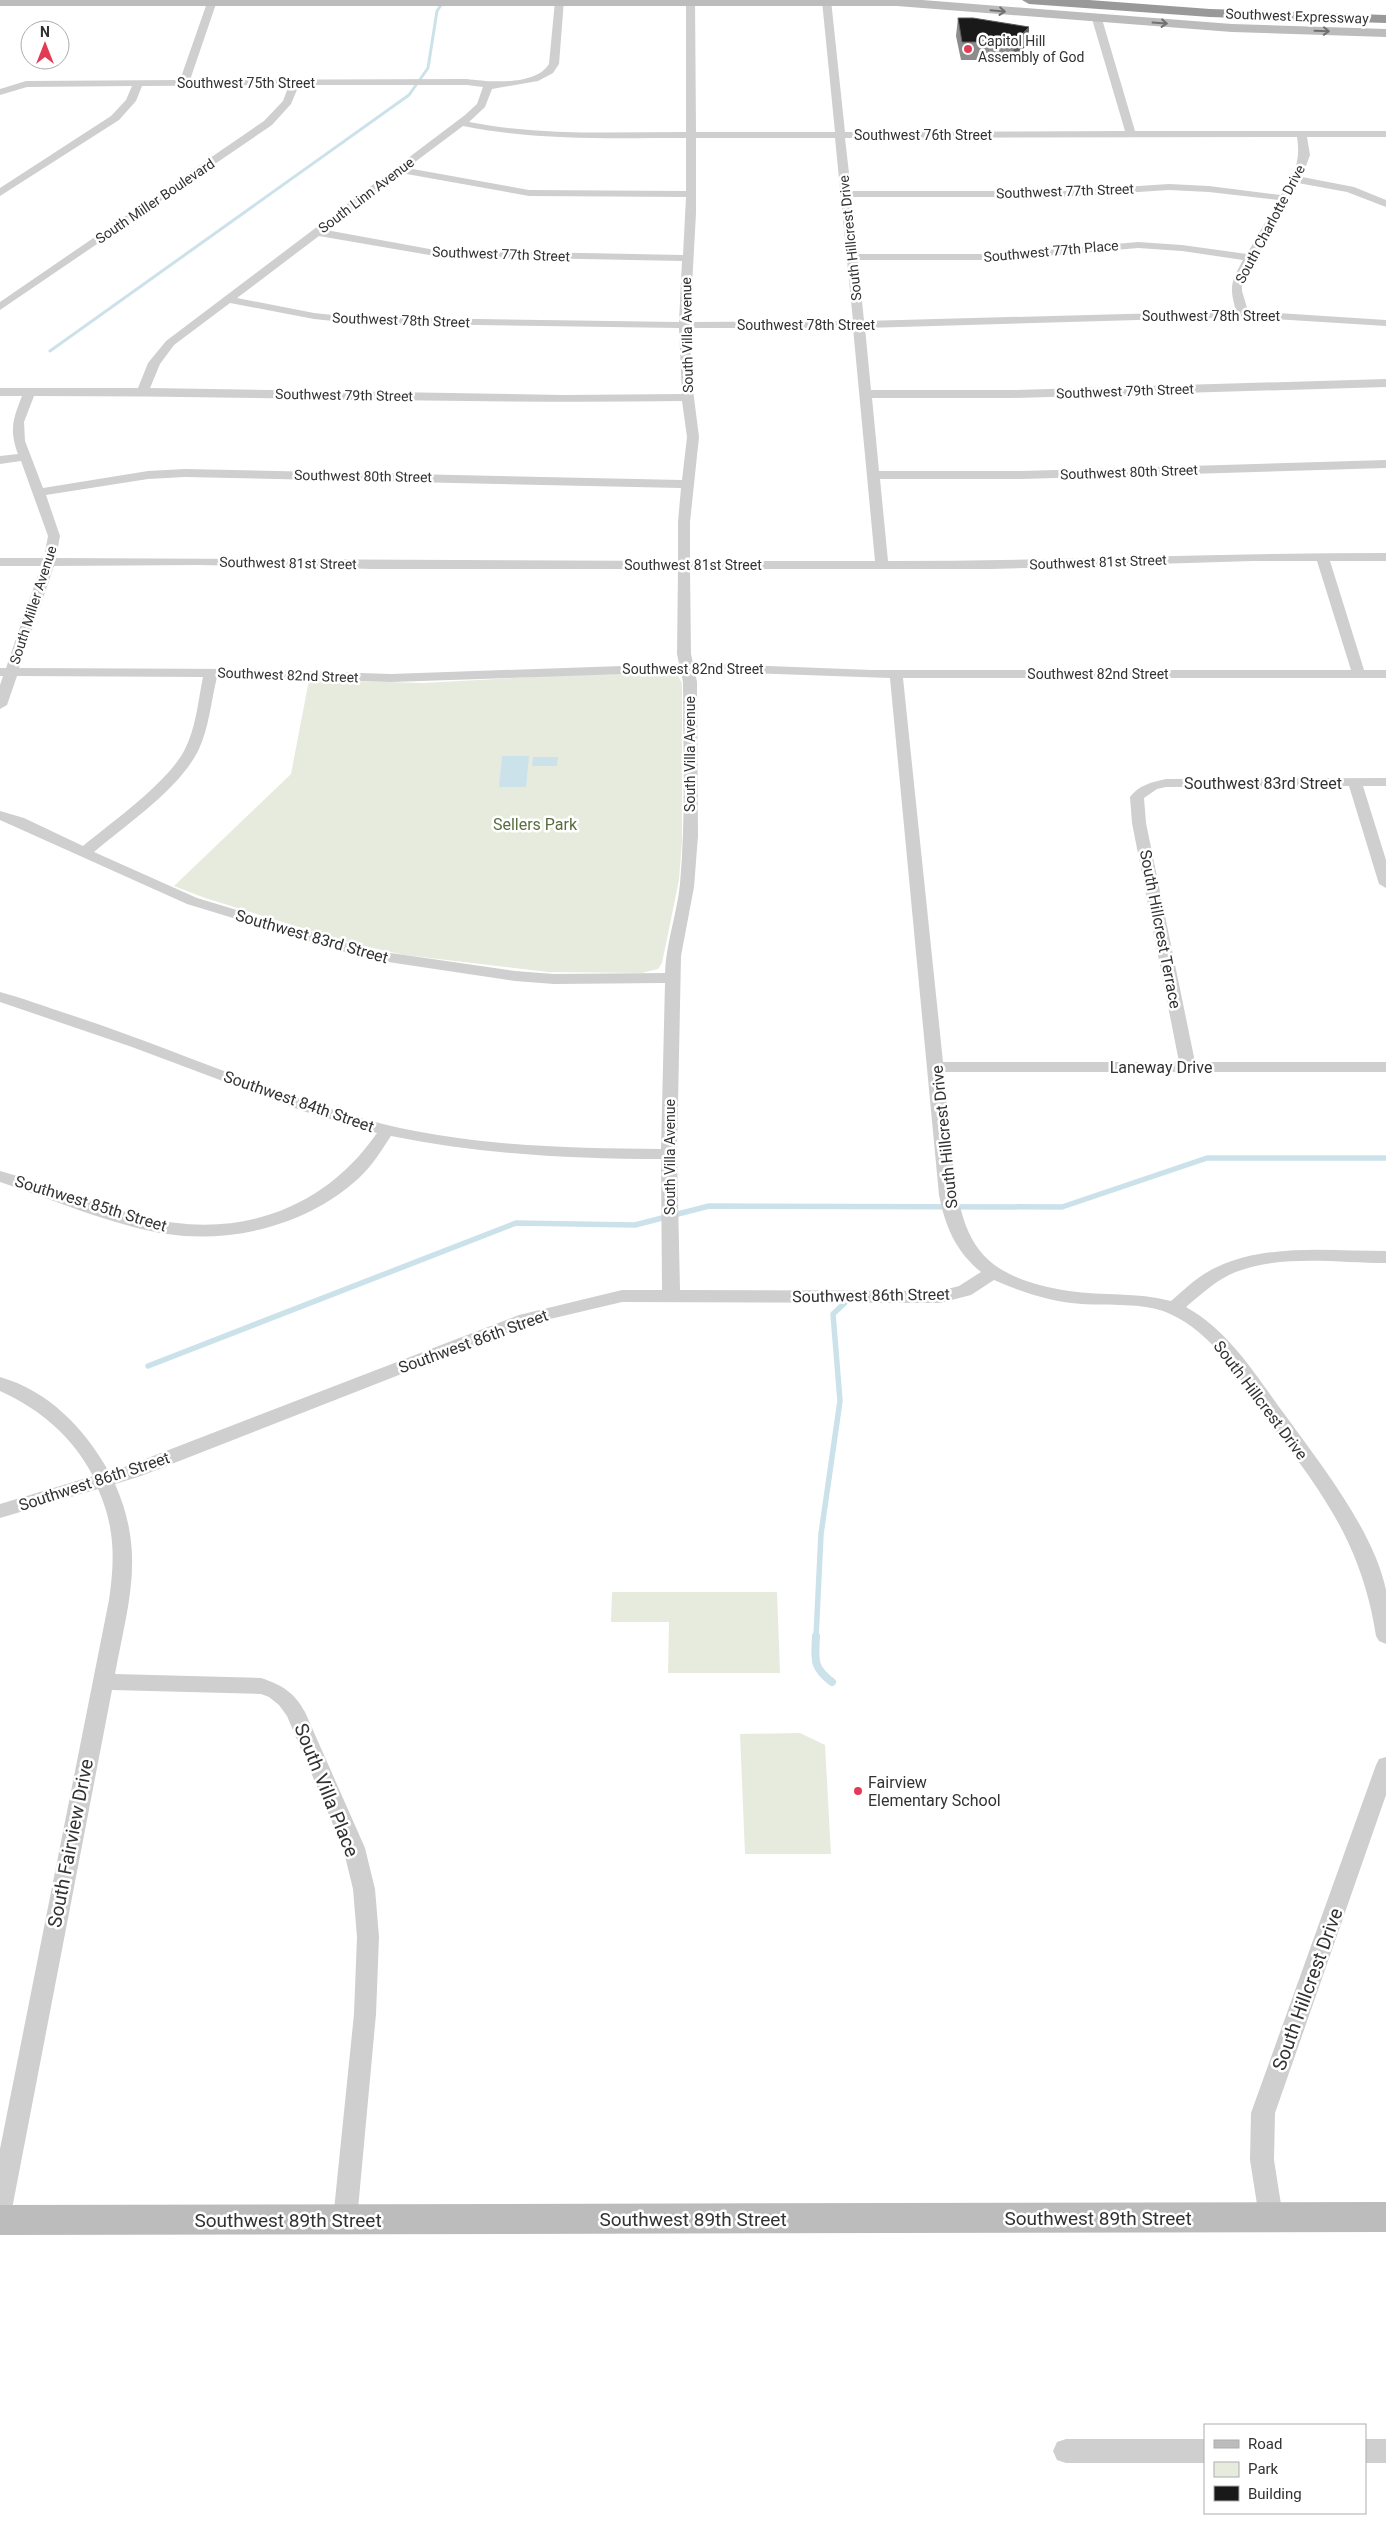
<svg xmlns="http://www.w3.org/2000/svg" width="1386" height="2534" font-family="Roboto,sans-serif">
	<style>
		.green { fill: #e6ebde }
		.water { fill: #cce2eb }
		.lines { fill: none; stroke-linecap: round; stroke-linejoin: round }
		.stream-far2 { stroke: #cce2eb; stroke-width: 3 }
		.stream-far1 { stroke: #cce2eb; stroke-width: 5.5 }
		.stream { stroke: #cce2eb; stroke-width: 8 }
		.minor { fill: #cfcfcf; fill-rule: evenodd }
		.secondary { fill: #bcbcbc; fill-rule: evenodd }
		.motorway { fill: #999; fill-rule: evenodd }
		.wall { fill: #8c8c8c }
		.shaded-wall { fill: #5e5e5e }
		.building { fill: #191919; stroke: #5e5e5e }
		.oneway { stroke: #707070 }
		.poi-dot { fill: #e23b55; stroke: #fff; stroke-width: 2 }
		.labels { text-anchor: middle; stroke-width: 5; stroke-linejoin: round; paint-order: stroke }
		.far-street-label { font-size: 14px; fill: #323232; stroke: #fff }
		.far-poi-label { font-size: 14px; fill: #323232; stroke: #fff; text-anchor: start }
		.street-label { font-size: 16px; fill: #323232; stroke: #fff }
		.park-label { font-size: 16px; fill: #596e40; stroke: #fff }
		.poi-label { font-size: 16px; fill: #323232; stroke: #fff; text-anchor: start }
		.near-street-label { font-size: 19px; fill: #323232; stroke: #fff }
	</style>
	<rect width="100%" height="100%" fill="#fff"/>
	<path class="green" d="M667,673l11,3 4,7v158l-3,39 -17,83 -4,6 -16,4 -94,-1 -143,-17 -51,-11 -149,-46 -31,-12 117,-112 18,-94 114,3 144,-8z
		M612,1592h165l3,81h-112l1,-51h-58z
		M800,1733l25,12 6,109h-86l-5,-120z"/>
	<path class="water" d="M502,756h27l-3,31h-27z
		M533,757h25l-1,9h-25z"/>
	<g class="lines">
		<path class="stream-far2" d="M50,351l359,-256 19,-27 9,-57 4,-6"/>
		<path class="stream-far1" d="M148,1366l368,-143 119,2 74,-19 353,1 145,-49h179
			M816,1637l5,-103 19,-133 -7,-87 17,-16"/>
		<path class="stream" d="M816,1636c-1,23 -4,31 16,46"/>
		<path class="minor" d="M208,0l9,1 -27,79 277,-1c22,3 69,7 82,-15l6,-63 9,-1 -5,64 -6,9 -15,8 -46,8 -7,18 -16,15c72,14 144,10 217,10v-131l9,-1 1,132h139l-13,-131 9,-1 14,132 280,-1 -33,-112 5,-3 5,3 33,112h251v6h-79l3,18 -8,22 52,10 32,13v7l-39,-15 -49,-9 -56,98v10l6,20 138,9v6l-143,-9 -378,11 6,62h141l374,-11v8l-374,11h-140l7,73h143l364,-11v8l-364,11h-142l8,82c166,0 332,-8 498,-8v8h-56l34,109h22v8h-483l40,384h236l-47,-239 -2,-26c9,-12 22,-15 36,-18l220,-1v8h-23l23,74v28l-7,-4 -30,-98 -183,1 -9,2 -13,9 2,25 49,239h191v10h-442c3,30 6,60 9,91 9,83 29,114 116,128 34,5 68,1 102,10 14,-12 28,-26 46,-34 52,-24 113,-16 169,-16v12c-50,0 -110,-10 -157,12 -16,8 -30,21 -43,32 46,26 71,71 102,112 34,47 86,113 98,171 0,17 0,37 0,54l-7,-3 -3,-5c-5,-33 -14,-64 -28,-94 -19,-41 -47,-77 -74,-114 -30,-41 -57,-94 -106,-115 -26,-11 -59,-7 -86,-9 -30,-2 -61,-12 -88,-24l-23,15 -31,8 -318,-1 -93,22 -388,152 -26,8c31,70 13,119 0,190l146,4c21,7 33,14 44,34l60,136 10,41 4,48 -3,77 -19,206 -4,8 -8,3 -8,-3 -4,-8 21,-206 3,-77 -4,-48 -10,-41 -56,-132 -8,-11 -10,-8 -8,-3 -149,-4 -100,519 -4,8 -8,3v-71l109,-549c6,-41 6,-73 -11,-111l-98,29v-14l93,-28c-20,-39 -53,-67 -93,-85v-14c49,14 85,52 109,95l18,-6 392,-151 103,-25h40l-1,-131c-91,0 -181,-5 -270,-23 -10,15 -19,30 -32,42 -50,46 -125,66 -192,56 -57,-9 -112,-34 -167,-52v-11c49,13 95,34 144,46 92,23 179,-6 233,-84l-74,-22 -171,-64 -132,-45v-10c23,6 46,15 68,22 100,33 196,76 296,105 96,27 198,29 297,30l4,-166 -111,1 -39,-3 -147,-22 -181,-55 -187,-84v-9l24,7 59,28c29,-24 83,-62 101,-95 12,-22 14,-50 19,-74l-186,-1 -10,29 -7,4v-24l3,-9h-3v-8h6l35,-102h-41v-8h44l4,-22 -27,-75 -21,3v-8l18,-2c-9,-24 -5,-35 4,-58h-22v-8h138l10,-25 18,-22 299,-226 12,-11 6,-17 -16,-2h-168l-8,19 -19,21 -272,185v-8l264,-181 19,-20 6,-16 -147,1 -6,15 -17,19 -119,76v-8l111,-72 15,-16 6,-14 -105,1 -27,8v-6l26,-8 154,-1zM463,126c76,15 146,12 223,12v53l-157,-1 -122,-22zM1297,137c4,26 -3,36 -16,58l-72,-9 -40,-2 -107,7h-211l-6,-53zM696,138h139l18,183 -163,1 6,-109zM401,173l128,23 157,1 -3,58 -248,-5 -109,-20zM1169,190l40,2 69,8 -31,54 -65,-9 -44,-3 -136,12h-145l-6,-57h211zM319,236l116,20 247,5 -3,61 -327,-5 -38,-4 -77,-15zM1138,248l44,3 61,9c-12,22 -14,26 -7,51l-372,10 -6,-61h144zM230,303l84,16 38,4 327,5 3,66 -118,1 -414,-7 10,-24 14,-19zM690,328h163l22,233h-185v-39l9,-85 -8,-63zM34,396c216,0 432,8 648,5l5,36 -5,43 -497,-11 -37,2 -105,17 -18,-47 -1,-19zM185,477l496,11 -3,34v39l-622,-3 4,-22 -14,-41 102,-16zM1253,561h64l34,109h-479l-179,-7 -2,-9 -1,-85h301zM199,565l174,4h305l-1,85 2,10 -288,10 -152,-5 -220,-1 35,-102zM695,671l195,7 49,517c6,31 17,57 42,77l-22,14 -19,5 -260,-1 -3,-136 4,-198 13,-69 4,-51 -1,-154zM681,672l2,10c0,67 3,135 -3,202 -3,30 -14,59 -15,89l-111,1 -39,-3 -145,-21 -173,-52 -103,-46c33,-28 85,-63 104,-101 11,-22 13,-50 19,-74l174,5z
			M1386,1757v38l-111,318 -1,47 9,57 -4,8 -8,3 -8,-3 -4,-8 -9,-57 1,-47 125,-348 3,-6z
			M1066,2439h139v24h-139l-9,-3 -4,-9 4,-9z
			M1365,2439h21v24h-21z"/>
		<path class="secondary" d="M0,0h922l310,24 154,5v8l-154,-5 -335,-26h-897z
			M1386,2202v30l-1386,3v-30z"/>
		<path class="motorway" d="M1022,0h67l121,9 176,6v8l-176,-6 -181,-13z"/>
	</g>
	<path class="wall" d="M958,18l71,9 -1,17 -15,15 -16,-2 -1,3h-35l-5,-24z"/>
	<path class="shaded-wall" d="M1029,27l-1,17 -15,15 1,-17z"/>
	<path class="building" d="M958,18h15l56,9 -15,15 -17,-3 1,3h-36z"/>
	<defs><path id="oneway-shaft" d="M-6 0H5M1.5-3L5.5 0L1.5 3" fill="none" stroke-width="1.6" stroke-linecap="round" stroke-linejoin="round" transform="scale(1.25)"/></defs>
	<g class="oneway">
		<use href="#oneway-shaft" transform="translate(998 11) rotate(5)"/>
		<use href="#oneway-shaft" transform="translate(1160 23) rotate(4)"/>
		<use href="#oneway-shaft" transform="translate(1322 31) rotate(2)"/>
	</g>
	<g class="poi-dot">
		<circle cx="968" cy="49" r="5"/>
		<circle cx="858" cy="1791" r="5"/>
	</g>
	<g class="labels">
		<g class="far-street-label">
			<text transform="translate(1297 16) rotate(2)" y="5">Southwest Expressway</text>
			<text x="246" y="88">Southwest 75th Street</text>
			<text x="923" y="140">Southwest 76th Street</text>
			<text transform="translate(1065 191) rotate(-2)" y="5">Southwest 77th Street</text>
			<text transform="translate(366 195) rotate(-37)" y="5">South Linn Avenue</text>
			<text transform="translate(155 201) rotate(-34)" y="5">South Miller Boulevard</text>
			<text transform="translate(1270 224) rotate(-62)" y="5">South Charlotte Drive</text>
			<text transform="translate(850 238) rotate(-96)" y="5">South Hillcrest Drive</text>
			<text transform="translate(1051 251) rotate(-5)" y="5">Southwest 77th Place</text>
			<text transform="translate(501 254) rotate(2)" y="5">Southwest 77th Street</text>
			<text x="1211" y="321">Southwest 78th Street</text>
			<text transform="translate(401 320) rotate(2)" y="5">Southwest 78th Street</text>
			<text x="806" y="330">Southwest 78th Street</text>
			<text transform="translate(687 335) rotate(-91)" y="5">South Villa Avenue</text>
			<text transform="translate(1125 391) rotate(-2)" y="5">Southwest 79th Street</text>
			<text transform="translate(344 395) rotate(1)" y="5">Southwest 79th Street</text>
			<text transform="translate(1129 472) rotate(-2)" y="5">Southwest 80th Street</text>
			<text transform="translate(363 476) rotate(1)" y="5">Southwest 80th Street</text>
			<text transform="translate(1098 562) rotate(-2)" y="5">Southwest 81st Street</text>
			<text transform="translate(288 563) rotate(1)" y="5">Southwest 81st Street</text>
			<text x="693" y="570">Southwest 81st Street</text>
			<text transform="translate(33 605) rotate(-72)" y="5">South Miller Avenue</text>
			<text x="693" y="674">Southwest 82nd Street</text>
			<text x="1098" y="679">Southwest 82nd Street</text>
			<text transform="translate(288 675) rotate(2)" y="5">Southwest 82nd Street</text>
			<text transform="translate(690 754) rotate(-90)" y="5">South Villa Avenue</text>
			<text transform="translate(670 1157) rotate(-90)" y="5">South Villa Avenue</text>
		</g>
		<g class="far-poi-label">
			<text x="978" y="46">Capitol Hill<tspan x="978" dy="16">Assembly of God</tspan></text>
		</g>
		<g class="street-label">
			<text x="1263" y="789">Southwest 83rd Street</text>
			<text transform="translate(1161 929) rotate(79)" y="6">South Hillcrest Terrace</text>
			<text transform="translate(312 936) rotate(16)" y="6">Southwest 83rd Street</text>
			<text x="1161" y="1073">Laneway Drive</text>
			<text transform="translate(299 1101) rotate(19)" y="6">Southwest 84th Street</text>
			<text transform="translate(944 1137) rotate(-96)" y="6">South Hillcrest Drive</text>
			<text transform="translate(91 1203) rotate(17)" y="6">Southwest 85th Street</text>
			<text transform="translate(871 1295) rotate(-1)" y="6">Southwest 86th Street</text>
			<text transform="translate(473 1341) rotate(-20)" y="6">Southwest 86th Street</text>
			<text transform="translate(1261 1400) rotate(53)" y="6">South Hillcrest Drive</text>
			<text transform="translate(94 1481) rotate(-18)" y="6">Southwest 86th Street</text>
		</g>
		<g class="park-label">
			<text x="535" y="830">Sellers Park</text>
		</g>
		<g class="poi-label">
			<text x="868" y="1788">Fairview<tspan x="868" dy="18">Elementary School</tspan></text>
		</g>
		<g class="near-street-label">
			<text transform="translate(327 1790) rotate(68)" y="7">South Villa Place</text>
			<text transform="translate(70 1843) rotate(-79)" y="7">South Fairview Drive</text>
			<text transform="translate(1307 1989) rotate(-70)" y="7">South Hillcrest Drive</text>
			<text x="1098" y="2225">Southwest 89th Street</text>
			<text x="693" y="2226">Southwest 89th Street</text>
			<text x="288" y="2227">Southwest 89th Street</text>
		</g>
	</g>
	<rect x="1204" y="2424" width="162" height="90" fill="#ffffff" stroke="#adadad"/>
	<rect x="1214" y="2440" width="25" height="8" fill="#bcbcbc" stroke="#adadad"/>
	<text x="1248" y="2449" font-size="15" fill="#323232">Road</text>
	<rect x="1214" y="2462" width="25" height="15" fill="#e6ebde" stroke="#adadad"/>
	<text x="1248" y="2474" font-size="15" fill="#323232">Park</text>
	<rect x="1214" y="2486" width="25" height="15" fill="#191919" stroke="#adadad"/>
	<text x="1248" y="2499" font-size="15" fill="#323232">Building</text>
	<g transform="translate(45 45)"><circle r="24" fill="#ffffff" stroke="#adadad"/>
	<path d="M0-4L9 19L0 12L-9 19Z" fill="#e23b55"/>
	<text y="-8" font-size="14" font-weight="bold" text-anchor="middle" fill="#323232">N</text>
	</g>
</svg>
